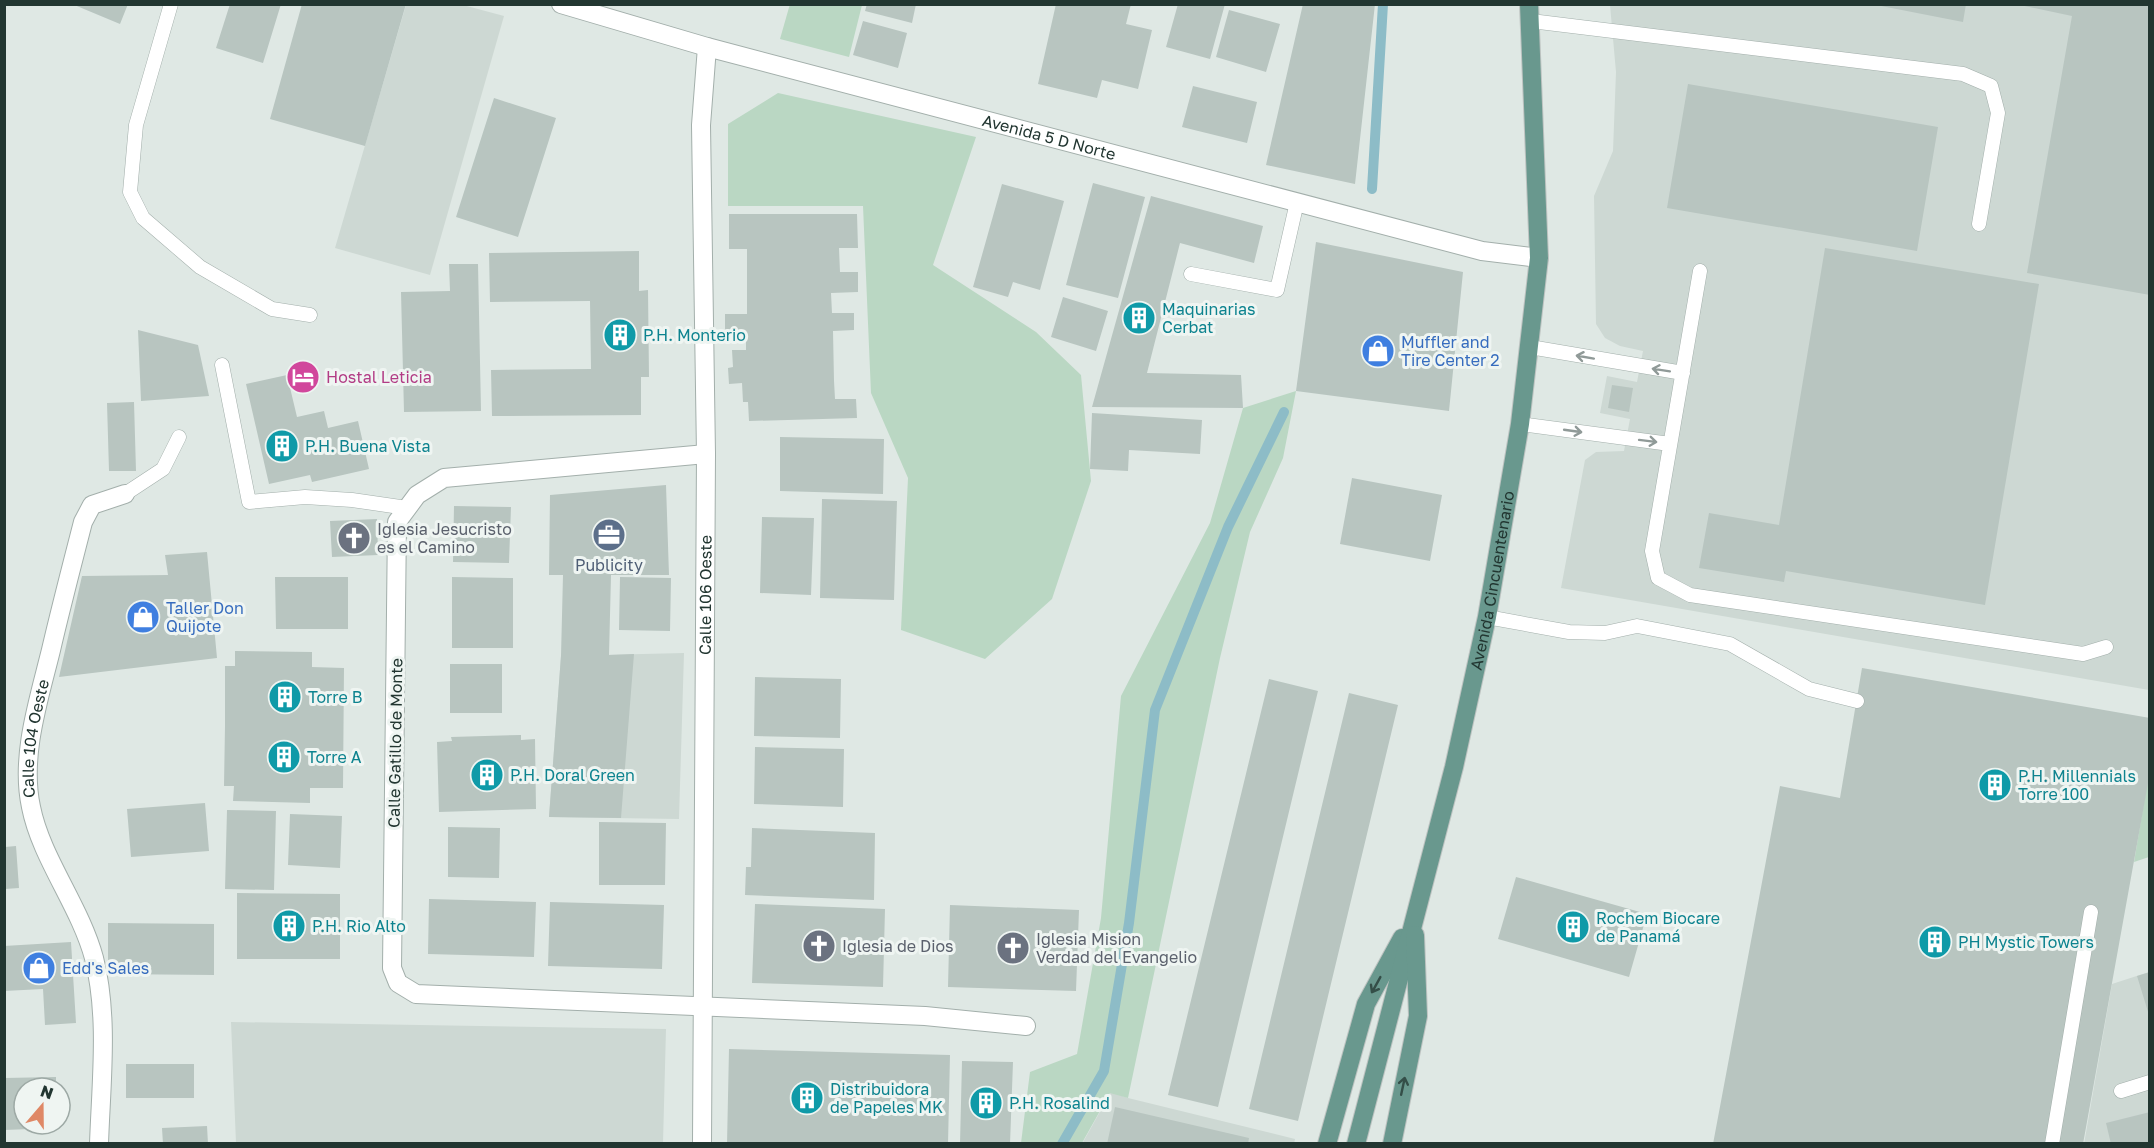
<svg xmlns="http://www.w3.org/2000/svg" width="2154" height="1148" font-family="'Golos Text',sans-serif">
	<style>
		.built { fill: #cdd8d3 }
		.green { fill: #bad7c3 }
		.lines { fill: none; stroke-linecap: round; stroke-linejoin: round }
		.stream { stroke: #8dbcc7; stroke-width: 10 }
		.building { fill: #b8c5c0 }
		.lane-casing { stroke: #a3afab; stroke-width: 15 }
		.street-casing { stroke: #a3afab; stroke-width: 20 }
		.primary-casing { stroke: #bdc3c1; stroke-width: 20 }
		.lane { stroke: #fff; stroke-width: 14 }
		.street { stroke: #fff; stroke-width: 18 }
		.primary { stroke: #69988e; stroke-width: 18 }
		.oneway { stroke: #909a98 }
		.oneway2 { stroke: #344e48 }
		.labels { text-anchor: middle; stroke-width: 6; stroke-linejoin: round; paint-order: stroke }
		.street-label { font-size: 16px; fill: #223631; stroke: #eff5f2 }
		.culture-label { font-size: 16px; fill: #0d838f; stroke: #eff5f2; text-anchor: start }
		.shop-label { font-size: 16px; fill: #366cbe; stroke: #eff5f2; text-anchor: start }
		.hotel-label { font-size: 16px; fill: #b23c85; stroke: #eff5f2; text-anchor: start }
		.worship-label { font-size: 16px; fill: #5b616d; stroke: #eff5f2; text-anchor: start }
		.service-label { font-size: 16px; fill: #4e5e75; stroke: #eff5f2 }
	</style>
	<rect width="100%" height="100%" fill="#dfe8e4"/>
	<path class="built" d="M406,5h57l41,11 -74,259 -95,-27z
		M1610,5h539v685l-588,-102 24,-128 11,-8 28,-1 6,-32 -30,-6 7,-37 30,6 6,-31 -23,-5 -15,-8 -9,-14 -2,-128 19,-45 3,-79z
		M684,653l-5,166 -130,-2 12,-161z
		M2149,972v171l-65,1 28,-160z
		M231,1022l435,7 -3,114h-427z
		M1111,1092l17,6 167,41 -1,5h-212z"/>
	<path class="green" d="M790,4l72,1 -13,52 -69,-18z
		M778,93l198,44 -43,128 103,67 45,43 10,106 -39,118 -67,60 -84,-29 7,-152 -37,-85 -8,-187h-135v-82z
		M1296,391l-13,67 -33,74 -30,126 -92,440 -18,-5 -28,50h-61l9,-71 47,-18 24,-136 20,-222 89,-173 33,-115z
		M2149,772v85l-15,5z"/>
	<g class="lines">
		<path class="stream" d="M1372,189l11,-185
			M1062,1144l42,-73 25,-148 26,-213 73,-183 56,-115"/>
	</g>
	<path class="building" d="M72,4h56l-8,20z
		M230,4h51l-18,59 -47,-15z
		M302,4h104l-41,142 -95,-27z
		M867,4h49l-4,19 -47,-12z
		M1056,4h75l-5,20 26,6 -14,59 -36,-9 -5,18 -59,-14z
		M1178,4h47l-15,55 -44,-12z
		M1303,4h72l-20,180 -89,-19z
		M1871,4h95l-3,18z
		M2015,4h135v291l-123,-22 45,-257z
		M1229,10l51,14 -14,48 -50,-15z
		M863,21l44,12 -9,35 -45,-13z
		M1688,84l250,43 -21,124 -250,-43z
		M1193,86l64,16 -10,41 -65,-16z
		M494,98l62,20 -38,119 -62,-20z
		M1093,183l52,14 -27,101 -52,-13z
		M1002,184l62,17 -24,89 -27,-8 -5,15 -35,-10z
		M1151,196l112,30 -9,37 -74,-20 -33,130 94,2 2,33 -151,-1z
		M729,214h128l1,34h-19l1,24h18v20l-27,1 1,20h22v17l-21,1 1,50 1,18h21l1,19 -108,3 -1,-19h-5l-1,-19 -13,1 -1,-16 5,-1 -1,-17h14v-18h-21v-18h22v-65h-18z
		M1316,242l147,30 -14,139 -153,-20z
		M1825,248l214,36 -54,321 -199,-34 -2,11 -85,-14 10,-55 70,12z
		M639,251v40l9,-1 1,87h-8v38l-149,1 -1,-46 100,-1 -1,-68 -100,1 -1,-49z
		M449,264h29l3,147 -77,1 -3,-120 49,-1z
		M1063,297l45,14 -12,40 -45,-14z
		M138,330l60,15 11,51 -68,5z
		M287,375l10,42 27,-6 4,17 30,-7 11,48 -57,13 -2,-7 -41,9 -23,-100z
		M1612,385l21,3 -4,24 -21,-4z
		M134,402l2,69h-27l-2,-68z
		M1092,413l110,7 -2,34 -71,-4 -1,21 -38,-2z
		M780,437l104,2 -1,55 -103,-3z
		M1352,478l90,17 -12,66 -90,-17z
		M666,485l3,90h-58l-2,80 25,-1 -13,164 -72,-1 12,-161 2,-81h-14l1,-80z
		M822,499l75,2 -3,99 -74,-2z
		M454,506l57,1 -2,56 -56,-1z
		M762,517l52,1 -3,77 -51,-2z
		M377,519l1,36 -46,2 -2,-36z
		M207,552l10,106 -158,19 23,-101 86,-1 -3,-20z
		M275,577h73v52h-72z
		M452,577l61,1v70h-61z
		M620,577l51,1 -1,53 -51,-1z
		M235,651l77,1v15l32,1 -1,120h-33v15l-77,-2 1,-15h-10l1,-60v-60h10z
		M450,664h52v49h-52z
		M1862,668l288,50v54l-67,372h-370l67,-358 60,12z
		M755,677l86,2 -1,59 -86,-2z
		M1269,679l49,12 -100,416 -50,-12z
		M1349,693l49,12 -100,416 -49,-12z
		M521,735v5l14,-1 1,70 -97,3 -2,-70 15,-1 -1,-4z
		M755,747l89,2 -1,58 -89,-3z
		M205,803l4,48 -78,6 -4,-48z
		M227,810l49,1 -2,79 -49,-1z
		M290,814l52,2 -2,52 -52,-3z
		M599,822l67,1 -1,62h-66z
		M448,827l52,1 -1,50 -51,-1z
		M752,828l123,5 -1,67 -129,-5 1,-28h5z
		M16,846l3,42 -14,1v-42z
		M1516,877l131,37 -18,63 -131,-38z
		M237,893l103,1v65h-103z
		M429,899l107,3 -2,55 -106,-3z
		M550,902l114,3 -2,64 -114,-3z
		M755,904l130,5 -2,78 -131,-4z
		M950,905l129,5 -3,81 -128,-4z
		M108,923l106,1v51l-106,-1z
		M71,942l5,81 -31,2 -2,-36 -39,2v-45z
		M2150,972v43h-1l-12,-39z
		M729,1049l221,6 -2,89h-221z
		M962,1061l51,1 -3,82h-50z
		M126,1064h68v34h-68z
		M56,1077v11h-32v36h33v4l-53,2v-52z
		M1115,1107l134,31 -1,6h-141z
		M2150,1112v32h-39l-5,-21z
		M207,1126l1,18h-45l-1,-16z"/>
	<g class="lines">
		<defs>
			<path id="lane" d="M171,4l-35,121 -6,67 13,26 57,49 72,42 38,6
				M1531,21l432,53 28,12 7,27 -19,111
				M1700,271l-48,280 6,27 32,17 393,59 23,-7
				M1191,274l86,16 20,-88
				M1530,347l153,26
				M222,365l27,137 56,-5 47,3 55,8
				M1520,424l150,20
				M125,494l38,-25 16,-32
				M1487,617l82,15 36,1 32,-7 93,18 79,45 48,12
				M2121,1091l29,-9
				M2052,1144l39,-232"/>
			<g id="street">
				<path id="s1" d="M561,4l146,43 775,204 57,7"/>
				<path d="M706,454l-262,24 -27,17 -20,27 -5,446 6,15 18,11 509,22 101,10"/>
				<path id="s2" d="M99,1144c2,-61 10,-127 -5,-186 -14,-52 -53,-100 -63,-151 -11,-51 8,-108 20,-157 10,-43 21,-85 32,-128l9,-17 33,-11"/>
				<path id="s3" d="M702,1144l4,-690 -5,-329 6,-78"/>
			</g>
			<g id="primary">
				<path d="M1327,1144l39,-140 36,-66"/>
				<path id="s4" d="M1356,1144l98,-377 33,-150 33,-193 19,-166 -10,-254"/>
				<path d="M1392,1144l26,-128 -3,-81"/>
			</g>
		</defs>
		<use href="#lane" class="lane-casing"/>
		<use href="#street" class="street-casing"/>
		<use href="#primary" class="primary-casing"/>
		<use href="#lane" class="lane"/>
		<use href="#street" class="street"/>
		<use href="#primary" class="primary"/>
	</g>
	<defs><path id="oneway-shaft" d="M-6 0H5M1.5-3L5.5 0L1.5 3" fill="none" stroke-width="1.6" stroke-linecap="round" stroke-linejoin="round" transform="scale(1.5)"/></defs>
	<g class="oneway">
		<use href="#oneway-shaft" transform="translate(1585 357) rotate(-170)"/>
		<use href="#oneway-shaft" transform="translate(1661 370) rotate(-171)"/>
		<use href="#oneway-shaft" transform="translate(1573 431) rotate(8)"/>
		<use href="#oneway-shaft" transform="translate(1648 441) rotate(7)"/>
	</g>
	<g class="oneway2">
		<use href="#oneway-shaft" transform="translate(1376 985) rotate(119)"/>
		<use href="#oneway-shaft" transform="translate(1403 1086) rotate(-78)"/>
	</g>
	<defs>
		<symbol id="building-disc" viewBox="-11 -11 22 22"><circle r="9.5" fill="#0f9aa8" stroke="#eff5f2"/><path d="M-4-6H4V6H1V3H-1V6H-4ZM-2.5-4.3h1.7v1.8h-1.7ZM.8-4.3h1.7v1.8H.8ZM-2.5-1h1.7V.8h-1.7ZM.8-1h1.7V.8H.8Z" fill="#fff"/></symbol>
		<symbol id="shop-disc" viewBox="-11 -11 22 22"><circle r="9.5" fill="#3f7fe0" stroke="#eff5f2"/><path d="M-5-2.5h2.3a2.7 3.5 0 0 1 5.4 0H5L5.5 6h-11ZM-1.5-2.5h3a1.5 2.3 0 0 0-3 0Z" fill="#fff"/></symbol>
		<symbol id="hotel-disc" viewBox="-11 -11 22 22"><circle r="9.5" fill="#d1479c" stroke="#eff5f2"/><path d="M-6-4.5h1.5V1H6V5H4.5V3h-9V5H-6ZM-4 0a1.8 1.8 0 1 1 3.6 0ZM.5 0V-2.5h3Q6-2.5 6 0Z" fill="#fff"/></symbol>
		<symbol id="office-disc" viewBox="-11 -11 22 22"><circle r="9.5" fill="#5c6f8a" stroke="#eff5f2"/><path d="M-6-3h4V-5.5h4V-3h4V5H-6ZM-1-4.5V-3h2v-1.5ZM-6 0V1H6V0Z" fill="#fff"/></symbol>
		<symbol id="church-disc" viewBox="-11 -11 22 22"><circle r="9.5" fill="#6b7280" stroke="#eff5f2"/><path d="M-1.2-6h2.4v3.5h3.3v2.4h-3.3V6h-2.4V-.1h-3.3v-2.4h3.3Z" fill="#fff"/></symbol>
	</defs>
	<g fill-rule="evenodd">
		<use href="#building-disc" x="1120" y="299" width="38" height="38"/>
		<use href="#building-disc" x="601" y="316" width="38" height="38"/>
		<use href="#shop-disc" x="1359" y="332" width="38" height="38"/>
		<use href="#hotel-disc" x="284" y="358" width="38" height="38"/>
		<use href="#building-disc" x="263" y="427" width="38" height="38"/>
		<use href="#office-disc" x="590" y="516" width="38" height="38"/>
		<use href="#church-disc" x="335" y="519" width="38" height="38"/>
		<use href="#shop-disc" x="124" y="598" width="38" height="38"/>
		<use href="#building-disc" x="266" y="678" width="38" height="38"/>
		<use href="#building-disc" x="265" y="738" width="38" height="38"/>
		<use href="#building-disc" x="468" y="756" width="38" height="38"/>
		<use href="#building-disc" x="1976" y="766" width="38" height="38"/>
		<use href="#building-disc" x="270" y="907" width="38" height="38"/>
		<use href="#building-disc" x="1554" y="908" width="38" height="38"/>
		<use href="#building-disc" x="1916" y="923" width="38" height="38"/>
		<use href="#church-disc" x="800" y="927" width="38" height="38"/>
		<use href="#church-disc" x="994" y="929" width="38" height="38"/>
		<use href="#shop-disc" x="20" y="949" width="38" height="38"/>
		<use href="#building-disc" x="788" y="1079" width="38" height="38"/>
		<use href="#building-disc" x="967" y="1084" width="38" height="38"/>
	</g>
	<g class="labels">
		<g class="street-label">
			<text dy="6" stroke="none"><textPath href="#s1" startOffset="506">Avenida 5 D Norte</textPath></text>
			<text dy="6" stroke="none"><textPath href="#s4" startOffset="580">Avenida Cincuentenario</textPath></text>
			<text dy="6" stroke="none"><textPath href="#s3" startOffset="549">Calle 106 Oeste</textPath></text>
			<text dy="6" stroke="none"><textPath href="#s2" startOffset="420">Calle 104 Oeste</textPath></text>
			<text transform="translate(395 743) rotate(-89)" y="6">Calle Gatillo de Monte</text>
		</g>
		<g class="culture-label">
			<text x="1162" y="315">Maquinarias<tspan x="1162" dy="18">Cerbat</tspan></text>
			<text x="643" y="341">P.H. Monterio</text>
			<text x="305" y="452">P.H. Buena Vista</text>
			<text x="308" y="703">Torre B</text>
			<text x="307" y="763">Torre A</text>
			<text x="510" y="781">P.H. Doral Green</text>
			<text x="2018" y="782">P.H. Millennials<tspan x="2018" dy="18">Torre 100</tspan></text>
			<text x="1596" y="924">Rochem Biocare<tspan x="1596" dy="18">de Panamá</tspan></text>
			<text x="312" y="932">P.H. Rio Alto</text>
			<text x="1958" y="948">PH Mystic Towers</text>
			<text x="830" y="1095">Distribuidora<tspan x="830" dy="18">de Papeles MK</tspan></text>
			<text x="1009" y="1109">P.H. Rosalind</text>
		</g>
		<g class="shop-label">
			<text x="1401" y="348">Muffler and<tspan x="1401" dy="18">Tire Center 2</tspan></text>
			<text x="166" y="614">Taller Don<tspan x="166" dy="18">Quijote</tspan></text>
			<text x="62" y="974">Edd's Sales</text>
		</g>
		<g class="hotel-label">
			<text x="326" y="383">Hostal Leticia</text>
		</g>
		<g class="worship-label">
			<text x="377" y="535">Iglesia Jesucristo<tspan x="377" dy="18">es el Camino</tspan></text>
			<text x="1036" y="945">Iglesia Mision<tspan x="1036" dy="18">Verdad del Evangelio</tspan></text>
			<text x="842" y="952">Iglesia de Dios</text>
		</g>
		<g class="service-label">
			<text x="609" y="571">Publicity</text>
		</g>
	</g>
	<rect width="2154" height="1148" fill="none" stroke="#223631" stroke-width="12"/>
	<g transform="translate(42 1106) rotate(20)"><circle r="28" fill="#eff5f2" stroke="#9da9a5" stroke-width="1.5"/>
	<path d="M0-4.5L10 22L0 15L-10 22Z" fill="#df8866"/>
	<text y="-9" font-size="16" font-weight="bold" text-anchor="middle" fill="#223631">N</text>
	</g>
</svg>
